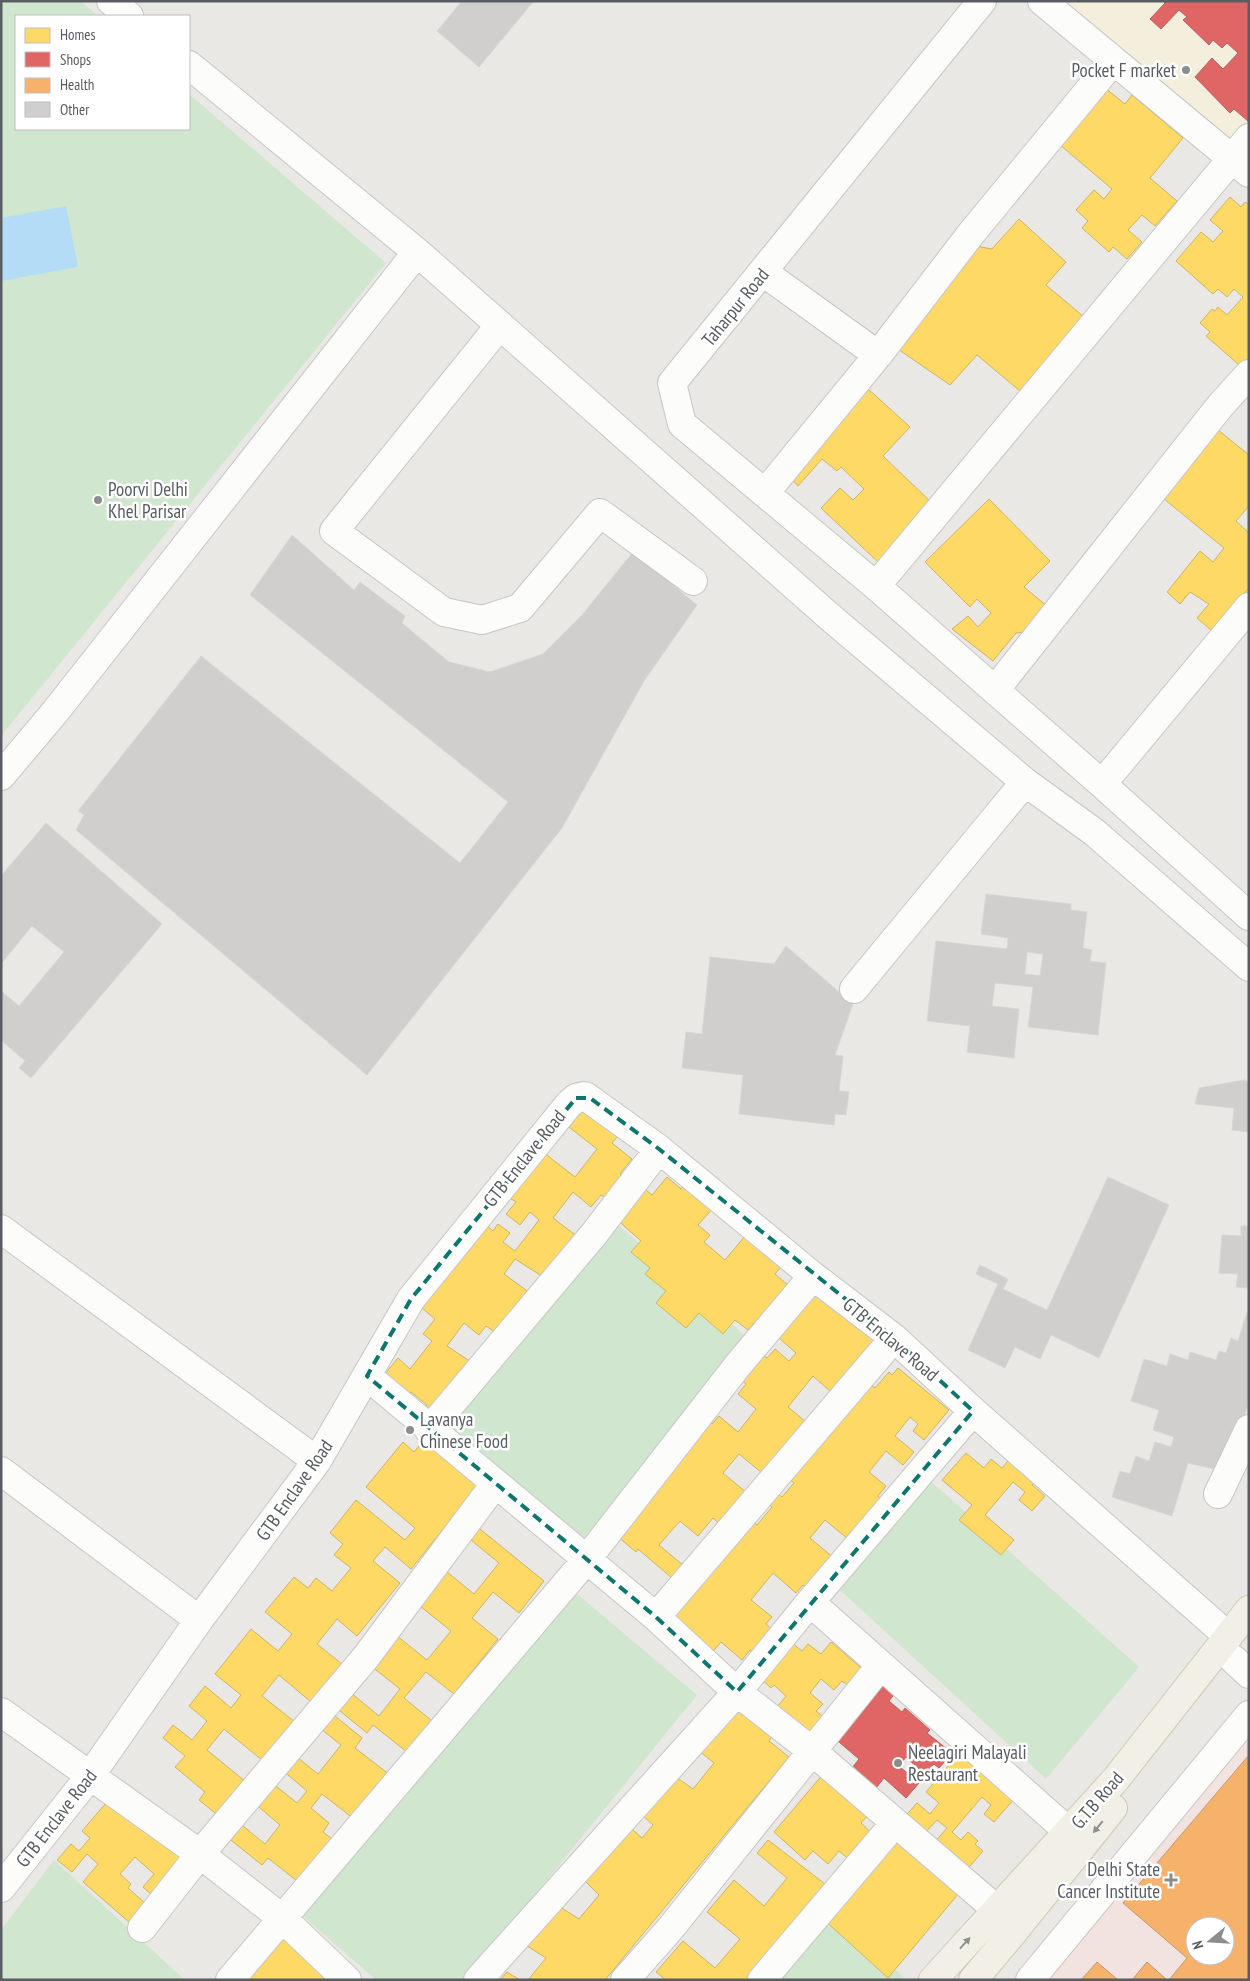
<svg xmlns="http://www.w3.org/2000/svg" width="1250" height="1981" font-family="'PT Sans Narrow',sans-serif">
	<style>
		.commercial { fill: #f4eedc }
		.medical { fill: #f2e2e0; fill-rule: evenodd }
		.green { fill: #d1e6cf }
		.water { fill: #b5dcf6 }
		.homes { fill: #ffd966; stroke: #cdb464 }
		.shops { fill: #e06666; stroke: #b86364 }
		.health { fill: #f6b26b; stroke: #c79868; fill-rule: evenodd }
		.building { fill: #d0cfcd; stroke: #d8d7d3; fill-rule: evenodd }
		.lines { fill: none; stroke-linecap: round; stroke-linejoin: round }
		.minor-casing { stroke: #c6c6c6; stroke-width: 30 }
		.major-casing { stroke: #d1c8b1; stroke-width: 30 }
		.minor { stroke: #fcfcfb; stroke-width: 28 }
		.major { stroke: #f2efe6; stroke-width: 28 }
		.oneway { fill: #8f9090 }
		.marked { fill: none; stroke: #0f766e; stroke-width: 4; stroke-dasharray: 10 6; stroke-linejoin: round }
		.poi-dot { fill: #8b8e8f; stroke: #fff; stroke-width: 2 }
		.labels { text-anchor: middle; stroke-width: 5; stroke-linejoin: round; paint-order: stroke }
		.poi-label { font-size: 19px; fill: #595d61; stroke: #fff; text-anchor: start }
		.street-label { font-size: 19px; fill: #595d61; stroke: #fff }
	</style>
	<rect width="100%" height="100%" fill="#e9e8e4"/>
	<path class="commercial" d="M1041,1h208v137l-17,21z"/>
	<path class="medical" d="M1249,1700v280h-240l124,-146zM1195,1926h30v30h-30z"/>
	<path class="green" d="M1,1h79l18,15h-82v113h173v-35l197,169 -385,473z
		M607,1215l145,127 -173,201 -149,-123z
		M925,1476l214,191 -93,112 -217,-199z
		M557,1577l140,118 -231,285h-90l-81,-71z
		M54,1860l131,120h-184v-50z
		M821,1910l83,67 -3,3h-132z"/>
	<path class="water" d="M66,206l12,61 -77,14v-63z"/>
	<path class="homes" d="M1105,88l20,16 7,-9 51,43 -33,40 27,23 -22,25 -13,-11 -14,15 14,12 -15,17 -14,-12 -4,5 -27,-24 6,-7 -12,-11 18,-20 10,9 8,-10 -59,-50z
		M1230,197l11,10 4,-5 4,3v163l-3,3 -40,-35 4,-4 -10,-9 12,-14 3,2 3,-4 9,8 16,-18 -9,-8 -7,8 -9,-8 -5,5 -37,-33 25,-29 12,10 10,-11 -13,-11z
		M1019,219l47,43 -20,23 44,37 -64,74 -49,-41 -27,30 -52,-36 78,-103 16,3z
		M867,388l43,39 -27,29 50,48 -55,58 -57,-54 19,-20 13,12 11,-11 -23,-22 -4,4 -15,-12 -24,27 -9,-10z
		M1213,426l36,29v51l-13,15 13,12v55l-37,43 -15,-13 12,-14 -19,-12 -10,12 -13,-12 33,-41 13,11 11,-14 -66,-54z
		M989,499l61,62 -26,26 24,20 -23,25 -9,1 -23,28 -41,-32 16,-13 10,11 13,-14 -14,-14 -7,8 -45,-45z
		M584,1099l39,31 -11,13 20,16 -12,15 8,6 -17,22 -10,-7 -10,12 -18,-15 -20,26 29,22 -34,40 -33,-21 -11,15 30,22 -34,40 -14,-10 -7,9 -15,-12 -17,23 27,18 -47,56 -6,-6 6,-9 -16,-13 -6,9 -26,-20 19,-23 12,11 22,-28 -9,-7 12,-15 -13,-11 64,-83 7,6 5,-7 12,9 -7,9 12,9 24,-31 -9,-8 -10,13 -14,-11 10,-12 -8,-5 35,-45 32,25 22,-28 -32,-25z
		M667,1177l14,12 5,-6 28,24 -16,18 12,10 -6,7 21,18 20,-24 36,31 -6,7 14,12 -27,42 -8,-5 -6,7 -13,-10 -12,14 -24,-21 -13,15 -30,-25 10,-12 -21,-17 5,-6 -19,-16 10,-11 -26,-23 25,-33 12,10z
		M815,1279l65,55 -49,58 -18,-16 -25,31 18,15 -44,51 -23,-19 -16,19 24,20 -26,32 -8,-7 -15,18 -18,-15 -21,24 32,27 -11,13 -42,-36 -2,3 -19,-16 90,-121 5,9 7,-8 19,16 18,-23 -18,-15 8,-10 -11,-10 21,-25 11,9 8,-9 14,12 7,-8 -25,-22z
		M898,1368l51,42 -25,30 -11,-9 5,-7 -8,-7 -15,19 19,16 -11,13 -17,-14 -17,21 17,14 -8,10 9,8 -33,40 -29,-24 -15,18 25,21 -22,34 -10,-8 -7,8 -23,-20 -22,27 21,17 -6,7 9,8 -19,23 -6,-5 -8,10 -21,-18 -11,13 -43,-36 83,-100 7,6 15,-18 -7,-6 8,-11 9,7 12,-14 -9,-7 80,-97 10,9 14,-16 3,3z
		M424,1440l55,45 -68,84 -26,-22 -12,14 27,22 -43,53 -20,-17 -20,25 25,20 -31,38 -32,-27 -17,21 33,26 -32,39 -39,-32 -17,21 39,32 -27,34 -20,-16 6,-8 -30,-25 10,-11 -22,-18 10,-13 19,15 15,-19 -18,-15 16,-20 26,22 10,-13 -26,-21 36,-45 27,22 14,-17 -27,-22 29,-35 14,11 8,-10 16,13 19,-23 -17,-13 9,-11 -13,-11 26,-33 49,40 10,-12 -49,-41 37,-45 11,10z
		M966,1453l18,15 7,-9 11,9 12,-14 26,22 -8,9 13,11 -13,15 -13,-11 6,-8 -12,-10 -28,33 29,25 -13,15 -42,-35 13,-15 -30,-25z
		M475,1525l69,56 -25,32 -26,-21 -21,26 26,21 -44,55 -28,-22 -22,26 28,23 -25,31 -34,-27 -6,8 -33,-27 -4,6 32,26 -7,10 35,27 -36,44 -32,-25 -11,14 18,15 -6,9 13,10 -34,43 -34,-27 -6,7 -35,-28 11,-15 27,22 15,-19 -26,-22 17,-21 26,21 10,-12 -26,-22 12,-15 25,20 23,-29 -25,-20 29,-37 34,28 21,-27 -34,-27 25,-31 36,29 24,-29 -36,-29 26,-35 33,27 25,-31 -33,-27z
		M787,1639l15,12 6,-7 13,10 10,-12 35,30 -14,17 -10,-8 -8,9 -13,-11 -11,14 13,11 -7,7 10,8 -19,23 -34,-30 13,-16 -12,-11 -3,3 -14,-13z
		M729,1706l47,25 -7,10 20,16 -184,223h-77l18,-22 -22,-14 33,-39 22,14 20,-24 -16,-16 43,-55 16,14 11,-13 -12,-11 28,-42 24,17 21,-26 -21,-17z
		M961,1751l54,47 -21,24 -10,-8 7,-9 -9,-8 -30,35 9,8 7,-8 10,9 -3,3 8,7 -18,21 -32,-28 14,-16 -10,-8 -14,15 -20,-16 14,-16 13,11 9,-11 -13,-11z
		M824,1773l45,41 -8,9 13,12 -23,26 -12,-10 -11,13 -15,-13 -8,9 -31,-28z
		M112,1796l73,63 -32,37 -10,-9 11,-13 -19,-17 -15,17 11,10 -3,4 18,16 -16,19 -47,-41 15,-18 -11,-10 -15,18 -15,-12 14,-16 8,7 11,-13 -8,-7z
		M892,1833l67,60 -71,85 -67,-61z
		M768,1840l61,47 -76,93h-87l-10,-8 27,-31 32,27 25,-29 -33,-27 27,-32 30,26 23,-28 -30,-25z
		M281,1937l51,43h-84z
		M281,1937l51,43h-84z
		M507,1972l13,8h-20z"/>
	<path class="shops" d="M1163,1h86v121l-15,-13 -4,4 -35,-36 17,-19 11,11 15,-16 -11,-10 -5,5 -9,-8 -4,5 -26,-25 4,-3 -8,-7 -18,19 -11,-10 15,-16z
		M886,1683l10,9 -7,9 13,11 3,-4 25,22 -3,3 25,20 -13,15 -5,-4 -12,14 -5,-4 3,-4 -14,-13 -7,9 20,17 -13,15 -22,-20 -11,14 -24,-20 10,-13 -26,-22 36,-52 9,8z"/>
	<path class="health" d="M1249,1755v225h-80l18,-22 -64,-55zM1195,1926h30v30h-30z
		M1097,1962l21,18h-37z
		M1147,1962l20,18h-35z"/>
	<path class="building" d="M462,1h72l-55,66 -42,-36z
		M292,535l62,55 6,-8 45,34 -3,7 47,39 41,10 53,-18 39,-39 51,-63 64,53 -53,76 -82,147 -195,247 -291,-245 8,-15 -6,-4 123,-155 259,207 48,-61 -258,-207z
		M46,823l116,101 -131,154 -12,-10 6,-7 -24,-21v-49l18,15 45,-54 -32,-26 -31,38v-88z
		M986,894l85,10v6l16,2 -4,36 9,2 -2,11 16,2 -8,72 -70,-8 5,-40 -38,-4 -3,23 27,3 -5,49 -47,-6 3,-26 -43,-5 9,-80 71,8 1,-11 -27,-4zM1027,952l16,2 -3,22 -15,-2z
		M786,946l67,58 -18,51 8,1 -4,35 10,1 -3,23 -11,-1 -1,11 -95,-11 4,-39 -61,-7 4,-36 16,2 8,-77 64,7z
		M1244,1080l5,2v50l-17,-2 2,-22 -39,-4 4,-16z
		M1108,1177l61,28 -70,153 -48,-23 -11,24 -25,-12 -10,21 -37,-18 30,-66 -22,-10 4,-9 28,14 -5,10 44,21z
		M1241,1226h8v62l-13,-1 2,-13 -19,-1 3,-38 19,1z
		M1247,1312l2,1v90l-26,68 -35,-8 -16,53 -60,-19 8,-26 10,3 6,-18 13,5 6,-19 16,5 3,-10 -21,-7 6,-20 -28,-9 13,-42 23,7 3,-12 18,6 2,-8 26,8 3,-9 7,2 5,-15 7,3z"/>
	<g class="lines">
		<defs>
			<path id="minor" d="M111,1l18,15
				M982,1l-310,382 10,41 194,162 226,198 147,132
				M1042,1l207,172
				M189,65l228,187 414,366 194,164 69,50 155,135
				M763,272l115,83
				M500,325l-166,206 110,81 38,8 38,-12 80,-95 93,68
				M765,493l113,-138 92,-120 143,-174
				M876,586l373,-448
				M995,690l225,-284 29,-32
				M1,776l54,-64 362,-460
				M1102,784l147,-177
				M854,989l171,-207
				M1,1229l316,232
				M367,1376l289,241 81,75 75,59 184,158
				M429,1430l165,-196 65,-85
				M1,1471l198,149
				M1218,1494l31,-65
				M810,1602l259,230
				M656,1617l238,-279
				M1233,1659l16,15
				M1,1712l199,142 83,65 64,61
				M1,1888l89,-112 109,-156 118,-159 94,-162 158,-195 7,-6 9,-2 74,53 154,127 81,62 79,73 255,225
				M142,1928l58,-74 166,-197 129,-173
				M230,1980l357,-421 151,-194 75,-89
				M478,1980l259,-288 73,-90 163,-191
				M625,1980l45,-51 211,-264
				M762,1980l133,-157
				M1030,1980l219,-265"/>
			<path id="major" d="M933,1980l183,-201 133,-169
				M973,1980l38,-45 102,-127"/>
		</defs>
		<use href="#minor" class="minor-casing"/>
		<use href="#major" class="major-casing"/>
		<use href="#minor" class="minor"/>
		<use href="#major" class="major"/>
	</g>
	<defs><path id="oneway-solid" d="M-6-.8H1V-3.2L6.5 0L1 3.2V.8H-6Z" transform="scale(1.25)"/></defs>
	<g class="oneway">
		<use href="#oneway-solid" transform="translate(1098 1827) rotate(129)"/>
		<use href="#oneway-solid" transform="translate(965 1943) rotate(-48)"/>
	</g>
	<path class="marked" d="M576,1098h14l69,51 235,189 79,73 -236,281 -81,-75 -289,-241 44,-77z"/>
	<g class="poi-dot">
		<circle cx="1186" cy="70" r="5"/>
		<circle cx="98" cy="500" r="5"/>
		<circle cx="410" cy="1430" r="5"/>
		<circle cx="898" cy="1763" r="5"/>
		<path d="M1168.5 1872.5h5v5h5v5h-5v5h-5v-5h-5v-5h5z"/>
	</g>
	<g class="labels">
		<g class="poi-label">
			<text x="1176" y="77" text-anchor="end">Pocket F market</text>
			<text x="108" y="496">Poorvi Delhi<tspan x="108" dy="22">Khel Parisar</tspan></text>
			<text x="420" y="1426">Lavanya<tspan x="420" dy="22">Chinese Food</tspan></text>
			<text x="908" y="1759">Neelagiri Malayali<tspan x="908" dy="22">Restaurant</tspan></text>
			<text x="1160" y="1876" text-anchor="end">Delhi State<tspan x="1160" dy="22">Cancer Institute</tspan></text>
		</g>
		<g class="street-label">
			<text transform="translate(735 307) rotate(-51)" y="7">Taharpur Road</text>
			<text transform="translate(524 1158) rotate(-51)" y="7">GTB Enclave Road</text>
			<text transform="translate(891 1339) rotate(40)" y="7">GTB Enclave Road</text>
			<text transform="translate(294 1490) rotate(-55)" y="7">GTB Enclave Road</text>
			<text transform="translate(1097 1800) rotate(-49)" y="7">G.T.B Road</text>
			<text transform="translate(56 1818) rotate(-52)" y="7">GTB Enclave Road</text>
		</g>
	</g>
	<rect width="1250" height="1981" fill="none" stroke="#595d61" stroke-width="5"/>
	<rect x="15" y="15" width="175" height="115" fill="#ffffff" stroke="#bdbec0"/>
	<rect x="25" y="28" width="25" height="15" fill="#ffd966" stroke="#bdbec0"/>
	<text x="60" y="40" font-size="15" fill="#595d61">Homes</text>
	<rect x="25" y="52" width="25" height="15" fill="#e06666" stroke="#bdbec0"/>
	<text x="60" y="65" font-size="15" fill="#595d61">Shops</text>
	<rect x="25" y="78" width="25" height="15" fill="#f6b26b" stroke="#bdbec0"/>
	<text x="60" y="90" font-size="15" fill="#595d61">Health</text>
	<rect x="25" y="102" width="25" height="15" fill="#d0cfcd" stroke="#bdbec0"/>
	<text x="60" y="115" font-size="15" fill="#595d61">Other</text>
	<g transform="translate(1210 1941) rotate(252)"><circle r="24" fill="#ffffff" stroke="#bdbec0"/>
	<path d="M0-4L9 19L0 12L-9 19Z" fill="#8b8e8f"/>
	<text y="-8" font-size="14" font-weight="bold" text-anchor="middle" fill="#595d61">N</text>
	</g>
</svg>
